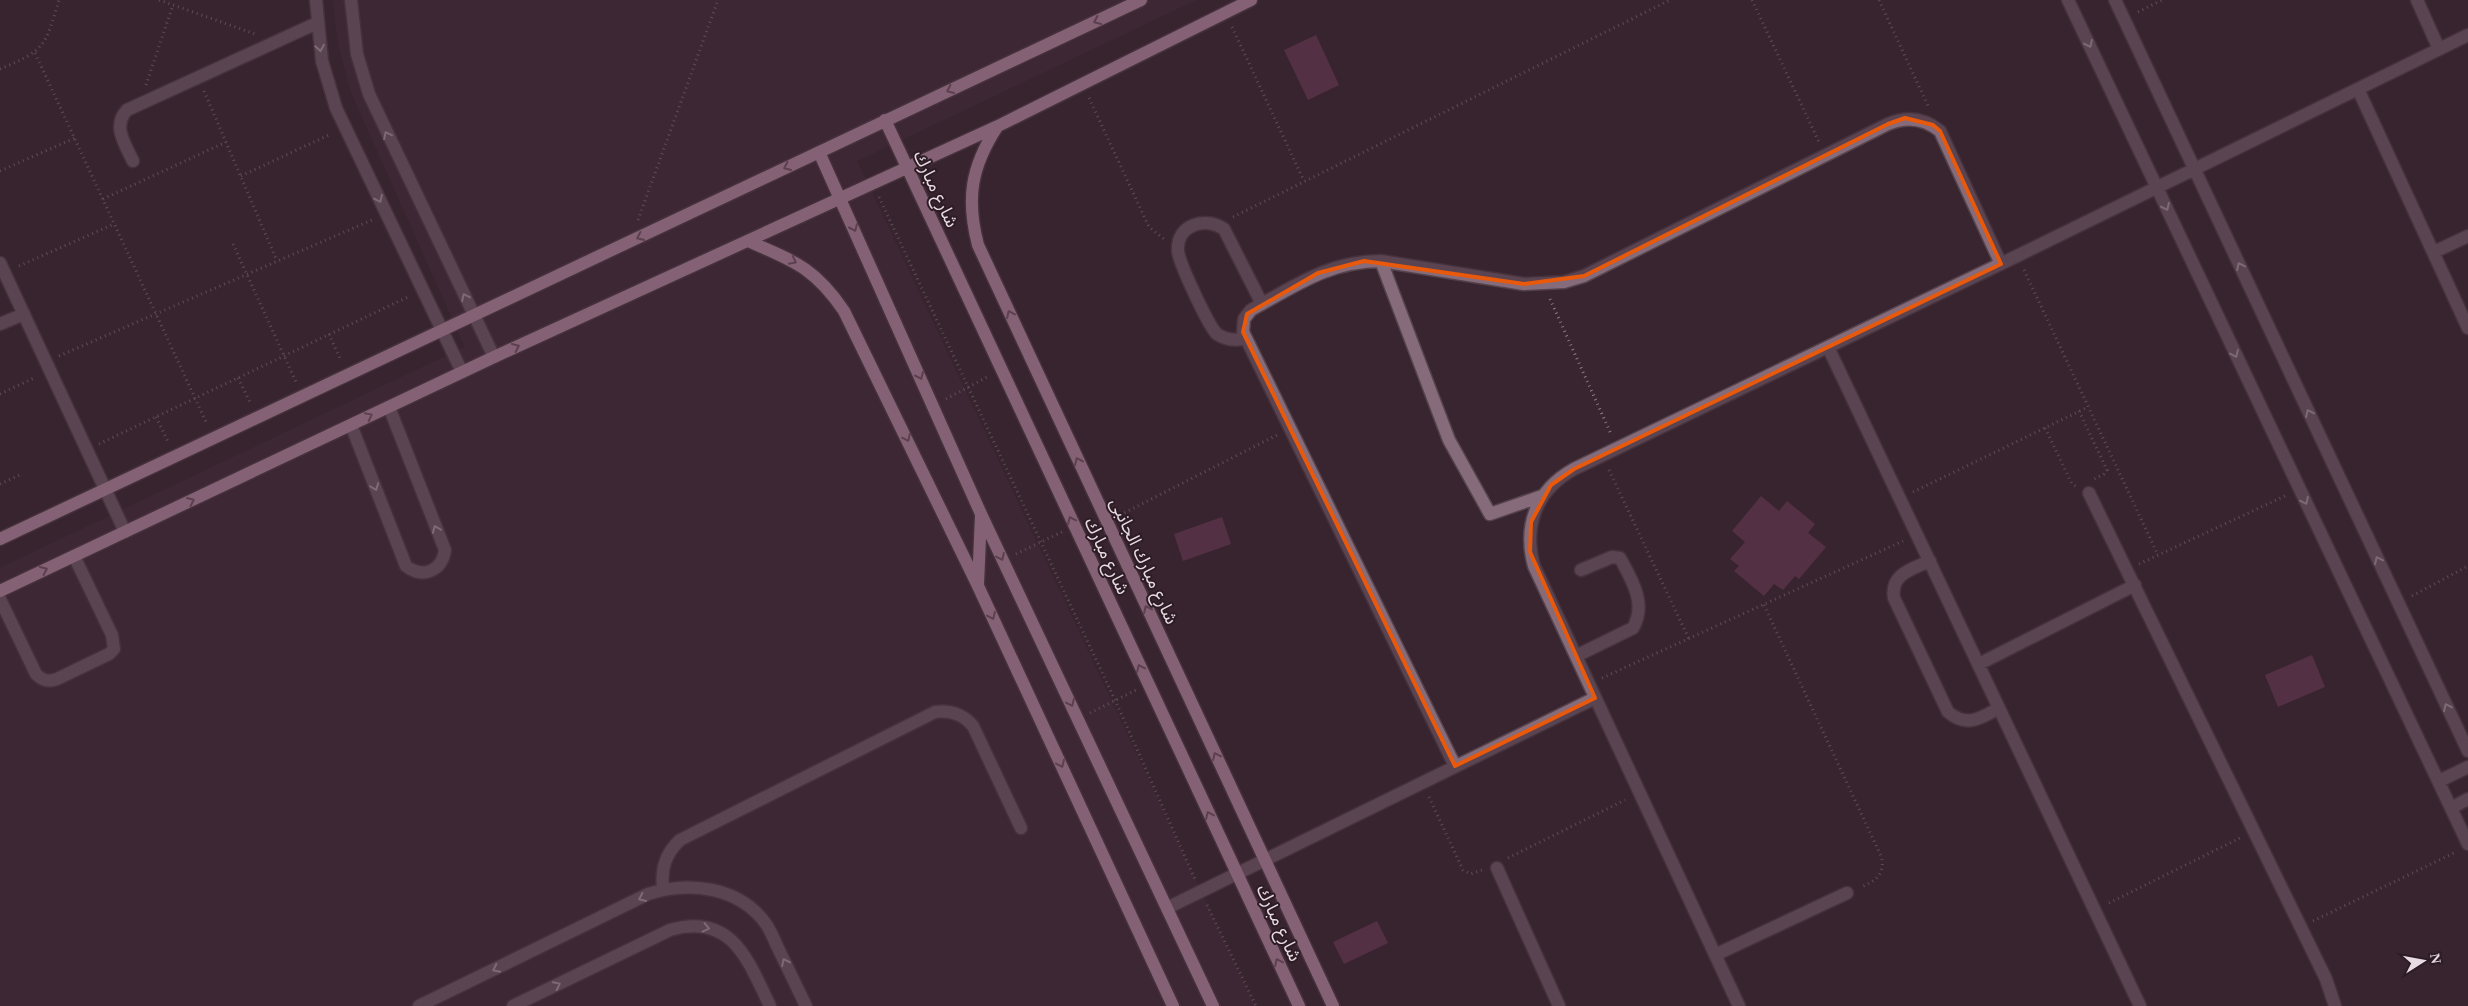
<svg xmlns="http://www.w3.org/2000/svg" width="2468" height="1006" font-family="'Times New Roman','Noto Sans Arabic',serif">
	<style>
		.built { fill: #452c3a }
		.building { fill: #753e5e }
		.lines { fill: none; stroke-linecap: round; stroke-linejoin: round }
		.minor-casing { stroke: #54424b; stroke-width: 15 }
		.major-casing { stroke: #54424b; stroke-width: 15 }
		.path { stroke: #8b7b83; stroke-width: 3; stroke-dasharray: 1 4; stroke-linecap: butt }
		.minor { stroke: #866b7a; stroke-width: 12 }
		.major { stroke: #e1aac8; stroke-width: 12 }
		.oneway { stroke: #876376 }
		.oneway2 { stroke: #d0bfc7 }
		.marked { fill: none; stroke: #e8590c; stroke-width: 4; stroke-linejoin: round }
		.labels { text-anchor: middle; stroke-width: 4; stroke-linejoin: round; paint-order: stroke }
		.street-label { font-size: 18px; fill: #e8dbe1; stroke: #2d1c25 }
	</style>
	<rect width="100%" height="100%" fill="#38252f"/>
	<path class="built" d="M333,0h863l-339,161 398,845h-1255v-438l465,-221 -114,-255 -13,-49z"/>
	<path class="building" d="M1316,35l23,50 -31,15 -24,-50z
		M1761,496l18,15 8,-10 28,23 -7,9 18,14 -27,32 -4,-3 -12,14 -9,-6 -10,12 -30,-25 5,-5 -9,-7 15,-17 -13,-11z
		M1222,517l9,27 -48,17 -9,-27z
		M2312,655l13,32 -47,20 -13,-32z
		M1377,921l11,22 -44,21 -11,-22z"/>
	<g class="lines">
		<defs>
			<path id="minor" d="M316,0l6,61 14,47 126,264
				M351,0l6,54 12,40 125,263
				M2068,0l400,844
				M2115,0l353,751
				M2417,0l22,49
				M2358,89l110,239
				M133,161c-8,-17 -21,-35 -6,-51l190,-87
				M2434,252l34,-16
				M1381,261l68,179 41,74 52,-18
				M0,263l125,269
				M0,324l24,-10
				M1246,338c-10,3 -20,2 -29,-4 -8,-7 -38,-71 -39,-83 -2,-26 27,-35 46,-22l38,75
				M1828,347l312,659
				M351,425l55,141c17,13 36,5 39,-16l-56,-143
				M2089,493l237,486 9,27
				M1930,561c-18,8 -40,13 -36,37l54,114c19,16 33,6 51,-4
				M0,599l36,75c7,7 12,8 21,5l52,-25 5,-5 -2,-14 -38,-79
				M1576,656l57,-28c14,-24 -1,-48 -13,-70l-8,-1 -31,13
				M1979,664l156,-79
				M1455,766l-212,-434 1,-13 7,-9c44,-24 78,-49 130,-49l143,23 40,-2 20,-6 304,-152c19,-8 36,-6 52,7l61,133
				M2439,781l29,-14
				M2451,808l17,-9
				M1497,868l62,138
				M663,889c-2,-20 2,-35 17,-49l255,-128c16,-2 28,2 38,14l48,102
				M1167,908l428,-210
				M1715,955l132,-62
				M419,1006l229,-112c40,-13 91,-8 118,30 5,7 8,16 12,24 9,19 19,39 28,58
				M513,1006l157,-76c62,-18 78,30 100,76
				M1739,1006l-205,-440c-11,-40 2,-76 40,-97l443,-213 451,-221"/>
			<path id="major" d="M885,120l414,886
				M997,127c-26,40 -31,72 -19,118l355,761
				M819,152l162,362 232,492
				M748,241c46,20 67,27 96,70l134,275 195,420
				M0,539l1141,-539
				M978,584l3,-68
				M0,591l494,-234 504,-231 253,-126"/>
		</defs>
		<use href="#minor" class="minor-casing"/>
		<use href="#major" class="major-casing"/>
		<path class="path" d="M159,0l96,34
			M1752,0l67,142
			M1879,0l50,108
			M2138,12l24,-12
			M1232,27l72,154
			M35,53l172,371
			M0,69c46,-19 45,-23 59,-69
			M146,85l27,-80
			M204,91l73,170
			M1089,98l60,129 15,12
			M0,171l75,-33
			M241,176l90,-42
			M879,197l236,503 80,179
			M103,199l123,-57
			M1233,217l437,-217
			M638,220l80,-220
			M233,244l63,138
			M19,266l95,-42
			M2024,270l134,285
			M1550,299l61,135
			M329,334l12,27
			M59,356l313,-136
			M238,378l13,26
			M0,394l36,-17
			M946,399l43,-23
			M2079,411l28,59 -3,4 -10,5
			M156,417l13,27
			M2045,428l27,56 5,3
			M99,444l311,-148
			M1609,470l80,169
			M0,484l22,-10
			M1913,492l175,-85
			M1120,515l157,-80
			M1016,554l46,-22
			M2139,564l148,-69
			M2412,596l56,-30
			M1764,605l117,251c5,17 -5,25 -20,31
			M1602,678l301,-137
			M1090,713l46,-23
			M1429,797l34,73 8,4 11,-4
			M1508,858l117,-58
			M2109,903l131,-65
			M1207,905l49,101
			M2313,921l143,-69"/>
		<use href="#minor" class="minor"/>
		<use href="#major" class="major"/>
	</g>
	<defs><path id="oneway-chevron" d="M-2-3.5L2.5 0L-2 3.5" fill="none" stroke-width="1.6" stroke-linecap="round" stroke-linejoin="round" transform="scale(1.25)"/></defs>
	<g class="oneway">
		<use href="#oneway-chevron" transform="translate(1097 21) rotate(155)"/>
		<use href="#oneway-chevron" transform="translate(950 90) rotate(155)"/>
		<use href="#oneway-chevron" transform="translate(787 167) rotate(155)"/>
		<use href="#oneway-chevron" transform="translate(854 228) rotate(66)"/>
		<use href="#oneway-chevron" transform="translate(640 237) rotate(155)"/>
		<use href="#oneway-chevron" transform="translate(793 261) rotate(27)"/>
		<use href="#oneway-chevron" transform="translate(1010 314) rotate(-115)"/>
		<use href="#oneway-chevron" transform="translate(516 347) rotate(-25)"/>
		<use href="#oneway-chevron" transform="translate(920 376) rotate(66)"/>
		<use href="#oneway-chevron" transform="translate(369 416) rotate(-26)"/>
		<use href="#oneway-chevron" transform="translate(907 438) rotate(64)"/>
		<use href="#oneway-chevron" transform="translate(1078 461) rotate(-115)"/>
		<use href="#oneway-chevron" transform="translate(191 501) rotate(-25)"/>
		<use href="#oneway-chevron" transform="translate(1071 520) rotate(-115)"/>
		<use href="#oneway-chevron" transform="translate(1001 557) rotate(65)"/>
		<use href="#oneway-chevron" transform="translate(44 570) rotate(-25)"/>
		<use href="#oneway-chevron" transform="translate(1147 609) rotate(-115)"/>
		<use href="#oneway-chevron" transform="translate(992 616) rotate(65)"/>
		<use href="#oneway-chevron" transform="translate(1140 668) rotate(-115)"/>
		<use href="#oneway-chevron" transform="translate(1071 703) rotate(65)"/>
		<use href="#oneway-chevron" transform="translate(1216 756) rotate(-115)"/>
		<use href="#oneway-chevron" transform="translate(1061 764) rotate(65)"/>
		<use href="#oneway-chevron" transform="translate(1209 815) rotate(-115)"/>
		<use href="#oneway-chevron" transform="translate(1278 962) rotate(-115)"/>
	</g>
	<g class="oneway2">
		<use href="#oneway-chevron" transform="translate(2089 44) rotate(65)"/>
		<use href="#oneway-chevron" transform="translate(320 48) rotate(81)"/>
		<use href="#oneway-chevron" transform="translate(387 135) rotate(-116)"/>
		<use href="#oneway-chevron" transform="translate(379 199) rotate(65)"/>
		<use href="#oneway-chevron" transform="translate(2166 207) rotate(65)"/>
		<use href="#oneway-chevron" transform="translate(2240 266) rotate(-115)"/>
		<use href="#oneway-chevron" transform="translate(465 297) rotate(-116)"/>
		<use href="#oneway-chevron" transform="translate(2235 354) rotate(65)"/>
		<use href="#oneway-chevron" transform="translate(2309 413) rotate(-115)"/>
		<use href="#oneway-chevron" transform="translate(375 487) rotate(69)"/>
		<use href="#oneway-chevron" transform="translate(2305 501) rotate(64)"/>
		<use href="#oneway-chevron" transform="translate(436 529) rotate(-111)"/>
		<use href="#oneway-chevron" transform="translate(2378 560) rotate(-115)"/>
		<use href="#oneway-chevron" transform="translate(2447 707) rotate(-115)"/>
		<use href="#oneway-chevron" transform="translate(642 898) rotate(155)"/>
		<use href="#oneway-chevron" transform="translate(706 928) rotate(13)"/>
		<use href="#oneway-chevron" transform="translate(785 962) rotate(-116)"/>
		<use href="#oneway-chevron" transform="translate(496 969) rotate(154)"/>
		<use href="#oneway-chevron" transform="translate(557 985) rotate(-26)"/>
	</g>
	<path d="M0 0H2468V1006H0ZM1905,118l28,7 7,6 61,133 -427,205 -23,16 -20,37 -1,30 65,146 -140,68 -212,-434 4,-18 71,-41 46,-12 160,23 60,-8 304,-152z" fill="#38252f" fill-opacity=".55" fill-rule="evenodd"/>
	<path class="marked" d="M1905,118l28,7 7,6 61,133 -427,205 -23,16 -20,37 -1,30 65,146 -140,68 -212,-434 4,-18 71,-41 46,-12 160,23 60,-8 304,-152z"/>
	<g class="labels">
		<g class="street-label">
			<text transform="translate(936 189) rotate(65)" y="6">شارع مبارك</text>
			<text transform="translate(1107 556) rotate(65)" y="6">شارع مبارك</text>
			<text transform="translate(1144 561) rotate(65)" y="6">شارع مبارك الجانبى</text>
			<text transform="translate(1279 923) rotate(65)" y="6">شارع مبارك</text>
		</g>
	</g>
	<g transform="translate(2423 961) rotate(79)" stroke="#2d1c25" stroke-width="4" paint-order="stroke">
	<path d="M0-4L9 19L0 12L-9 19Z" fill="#e8dbe1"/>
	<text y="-8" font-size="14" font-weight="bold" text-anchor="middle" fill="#e8dbe1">N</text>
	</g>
</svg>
